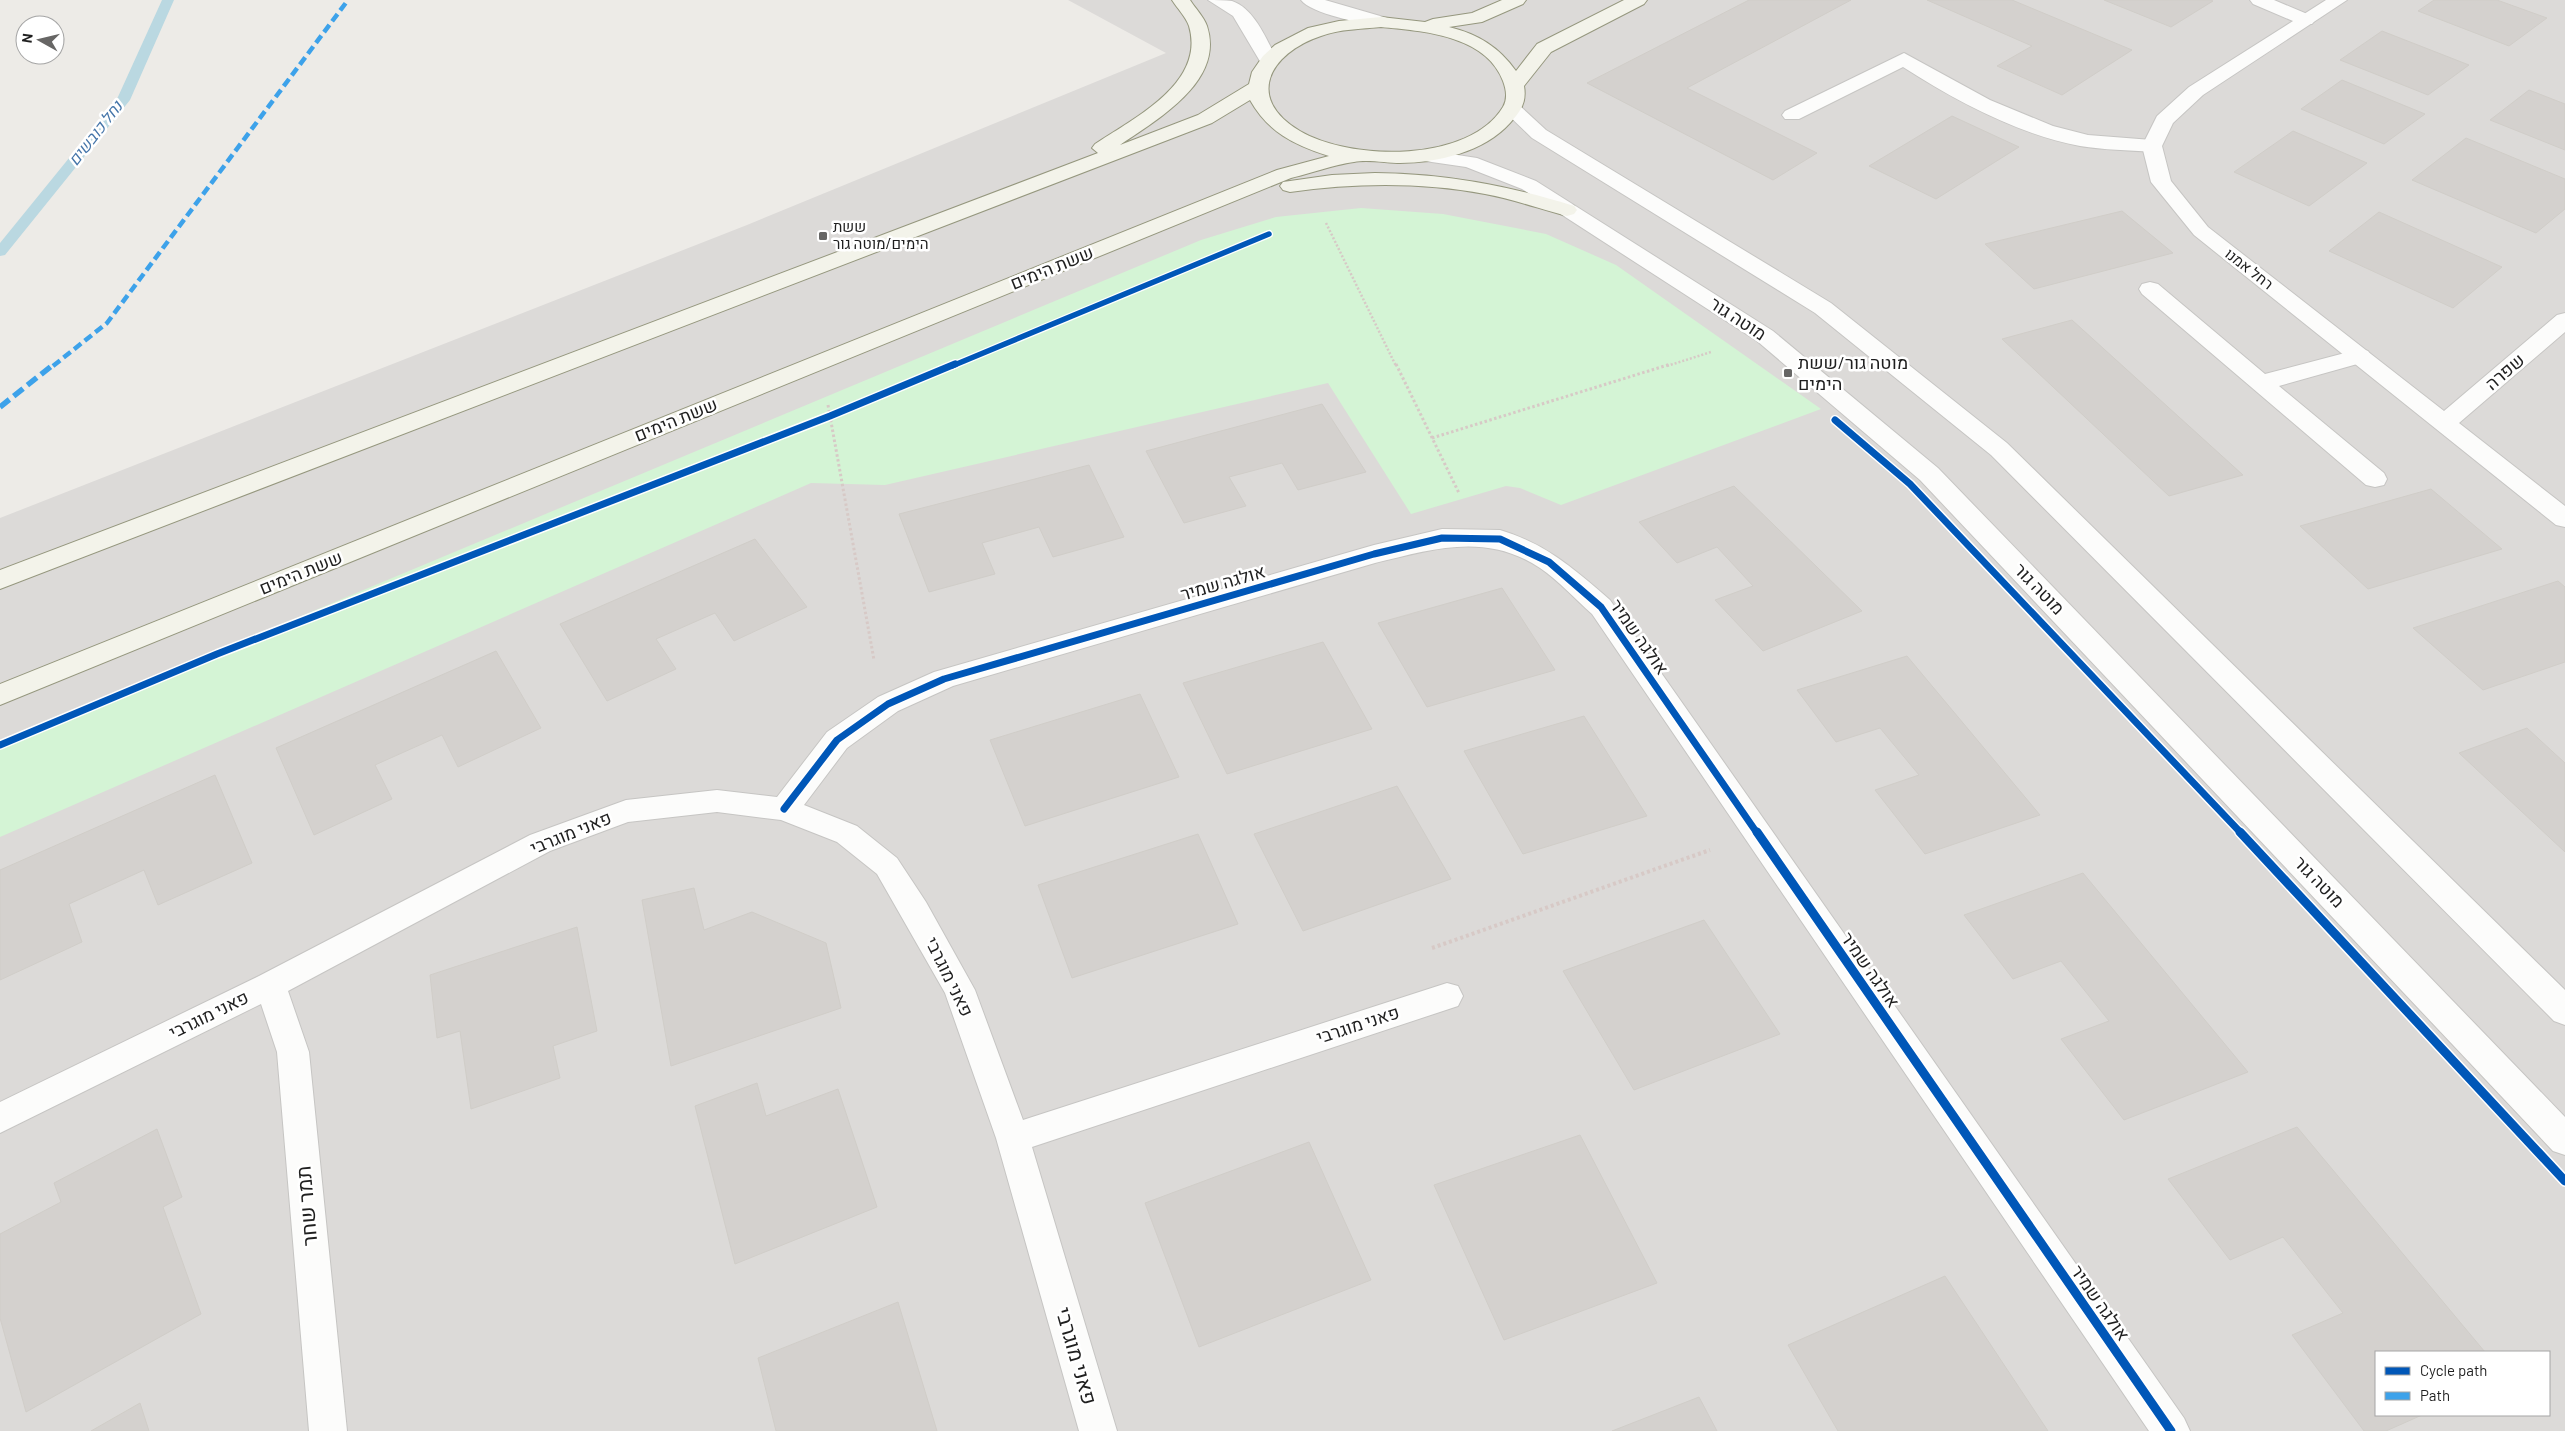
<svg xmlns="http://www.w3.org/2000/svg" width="2565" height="1431" font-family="Barlow,Heebo,sans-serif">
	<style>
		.residential { fill: #dcdad8; fill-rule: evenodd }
		.park { fill: #d4f4d5 }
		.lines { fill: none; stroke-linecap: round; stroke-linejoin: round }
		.stream { fill: #bad8e1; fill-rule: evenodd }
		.building { fill: #d4d1ce; stroke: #d0cdc8 }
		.service-casing { stroke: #c6c5c3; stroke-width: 2 }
		.minor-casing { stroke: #c6c5c3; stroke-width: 2 }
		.tertiary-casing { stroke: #c6c5c3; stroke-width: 2 }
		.secondary-casing { stroke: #95977e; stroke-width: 2 }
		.path-far2 { stroke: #d7c9c6; stroke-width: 2.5; stroke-dasharray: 2 2; stroke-linecap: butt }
		.path-far1 { stroke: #d7c9c6; stroke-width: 3; stroke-dasharray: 2.5 2.5; stroke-linecap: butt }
		.path { stroke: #d7c9c6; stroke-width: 4; stroke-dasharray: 3 3; stroke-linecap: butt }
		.service { fill: #fcfcfb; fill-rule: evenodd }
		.minor { fill: #fcfcfb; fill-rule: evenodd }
		.tertiary { fill: #fcfcfb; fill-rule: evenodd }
		.secondary { fill: #f3f3ea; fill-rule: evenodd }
		.quiet-far1 { stroke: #3da2ea; stroke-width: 4.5; stroke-dasharray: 9 4.5; stroke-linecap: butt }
		.quiet { stroke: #3da2ea; stroke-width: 5.5; stroke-dasharray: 12 5.5; stroke-linecap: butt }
		.cycleway-far2-casing { stroke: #fff; stroke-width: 8 }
		.cycleway-far1-casing { stroke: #fff; stroke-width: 10 }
		.cycleway-casing { stroke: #fff; stroke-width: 12 }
		.cycleway-far2 { stroke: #0057b8; stroke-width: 5.5 }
		.cycleway-far1 { stroke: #0057b8; stroke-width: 7 }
		.cycleway { stroke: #0057b8; stroke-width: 9 }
		.poi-dot { fill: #676665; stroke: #fff; stroke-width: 2 }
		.labels { text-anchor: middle; stroke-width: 5; stroke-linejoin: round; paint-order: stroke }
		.far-poi-label { font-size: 15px; fill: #1f1f1f; stroke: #fff; text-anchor: start }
		.far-street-label { font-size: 15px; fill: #1f1f1f; stroke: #fff }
		.far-water-label { font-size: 16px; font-style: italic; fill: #4575a9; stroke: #fff }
		.street-label { font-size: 18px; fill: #1f1f1f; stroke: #fff }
		.poi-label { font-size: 18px; fill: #1f1f1f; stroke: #fff; text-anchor: start }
		.near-street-label { font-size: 21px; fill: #1f1f1f; stroke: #fff }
	</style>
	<rect width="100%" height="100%" fill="#edebe7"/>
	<path class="residential" d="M1068,0h1497v1431h-2565v-913l747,-293 419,-172zM2376,1352h173v63h-173z"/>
	<path class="park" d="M1361,208l82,6 103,20 70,31 205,144 -260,96 -41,-17 -14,-2 -95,28 -83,-131 -443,102 -74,-2 -811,354v-95l1201,-502 75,-23z"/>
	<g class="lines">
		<path class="stream" d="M162,0h12l-44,100 -125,155 -5,1v-13l117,-144z"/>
	</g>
	<path class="building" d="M1749,0h102l-164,88 130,65 -44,27 -186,-97z
		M1927,0h85l120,50 -70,45 -65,-29 35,-20z
		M2104,0h107l2,1 -42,26z
		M2434,0h63l50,18 -38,28 -91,-35z
		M2382,31l87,34 -41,30 -88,-35z
		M2342,80l83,34 -41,30 -83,-35z
		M2529,90l36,14v46l-75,-30z
		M1952,116l67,31 -83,52 -67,-33z
		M2293,131l74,32 -58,43 -75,-34z
		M2466,138l99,41v30l-29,24 -124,-53z
		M2122,211l51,42 -139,36 -49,-45z
		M2379,212l123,55 -49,41 -124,-57z
		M2072,320l171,155 -74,21 -167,-157z
		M1322,404l44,68 -68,18 -16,-27 -53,14 17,29 -62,17 -38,-72z
		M1089,465l35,72 -71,20 -14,-30 -57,16 13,31 -66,18 -30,-78z
		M1734,486l128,125 -99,40 -48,-51 38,-14 -36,-39 -40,16 -38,-41z
		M2431,489l71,60 -134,40 -68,-63z
		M755,539l52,68 -73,34 -19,-28 -59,26 20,30 -69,32 -47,-77z
		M2558,581l7,6v75l-82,28 -70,-62z
		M1502,588l53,82 -128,37 -49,-84z
		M1323,642l49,87 -145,45 -44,-91z
		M496,651l45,77 -83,39 -16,-32 -67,30 17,34 -78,36 -38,-87z
		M1907,656l133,159 -115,39 -50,-64 44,-15 -39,-47 -44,14 -39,-52z
		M1140,694l39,83 -154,49 -35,-86z
		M1584,716l63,100 -124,38 -59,-103z
		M2527,728l38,35v89l-106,-99z
		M215,775l37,88 -94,42 -14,-35 -75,34 13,38 -82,38v-110z
		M1397,786l54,93 -148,52 -49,-97z
		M1198,834l40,90 -166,54 -34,-93z
		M2083,873l165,199 -124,48 -63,-81 48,-18 -48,-60 -48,18 -49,-64z
		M694,888l10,42 48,-18 74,31 15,65 -170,58 -29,-166z
		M1704,920l76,114 -146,56 -71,-119z
		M577,927l20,104 -44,15 7,32 -89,31 -11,-78 -23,7 -7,-63z
		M757,1083l9,33 72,-27 39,118 -142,57 -40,-158z
		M2297,1127l188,225h-109v63h46l-36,16h-22l-72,-96 51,-22 -60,-76 -53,23 -62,-81z
		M157,1129l25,68 -19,10 38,107 -175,98 -26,-94v-84l61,-32 -7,-19z
		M1580,1135l77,148 -153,57 -70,-155z
		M1309,1142l62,138 -172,67 -54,-144z
		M1945,1276l103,155h-210l-50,-86z
		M898,1302l39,129h-161l-18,-73z
		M1699,1397l18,34h-105z
		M140,1403l9,28h-58z"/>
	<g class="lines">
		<defs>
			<path id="service" d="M2250,0h24l38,16 3,4 -3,4h-12l-47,-20z
				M1904,53l86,47 63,26 35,9 64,5 7,2 3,4 -3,4 -7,2c-24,-2 -48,-2 -72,-6 -63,-12 -124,-45 -177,-79l-104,52h-14l-3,-4 3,-4z
				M2150,282l8,2 107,90 95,-25 8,2 3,5 -3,5 -89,25 105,87 3,6 -3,6 -9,2 -9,-2 -224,-191 -3,-5 3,-5z"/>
			<path id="minor" d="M2326,0h21l-144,95 -30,28 -11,23 9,35 37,46 236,184 113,-96 8,-2v19l-106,91 106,83v21l-9,-2 -362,-290 -43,-53 -9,-36 15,-30 32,-29z
				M1442,529l58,1c47,14 75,40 110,70l574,818 6,13h-41l-557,-817c-17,-15 -33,-33 -52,-46 -54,-36 -107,-19 -165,-5l-422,123 -55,25 -51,37 -43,57 53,21 40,32 29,44 49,88 48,130 424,-137 11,3 5,10 -5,10 -426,141 85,284h-38l-83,-293 -51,-145 -68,-119 -40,-32 -56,-22 -64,-8 -89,10 -78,29 -262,140 21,61 38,379h-38l-32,-379 -16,-48 -261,129v-31l259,-126 271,-141 96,-35 91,-10 60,7 50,-65 51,-35 56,-25 440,-127z"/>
			<path id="tertiary" d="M1208,0c7,0 17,0 24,1 23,8 34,38 45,58l-2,4h-14l-28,-47z
				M1301,0h24l62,18 3,4 -3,4 -6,1c-18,-4 -70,-13 -80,-27z
				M1512,103l7,2 27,25 285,173 176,140 558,547v35l-11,-4 -563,-566 -176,-142 -283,-175 -30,-29 3,-4z
				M1425,150l52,8 59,23 237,150 165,137 627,649v38l-12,-4 -633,-671 -163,-139 -235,-152 -56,-22 -48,-7 -3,-4 3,-4z"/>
			<path id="secondary" d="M1172,0h18c5,8 14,17 17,26 18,55 -49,93 -87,119l78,-30 51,-31 3,-12 11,-16 12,-11 33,-17 31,-7 42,-4 44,5 8,-3 39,-6 30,-13h24l-3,4 -41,18 -33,5c29,7 50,20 67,44l21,-27 87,-44h23l-3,4 -93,48 -27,34c3,17 -4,26 -14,37 -26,29 -73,40 -110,40 -13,0 -33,-4 -46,-1 -21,3 -42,11 -63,16l-1291,527v-21l1277,-514 52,-14c-35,-11 -61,-24 -79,-56l-38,23 -1212,466v-19l1098,-417 -6,-5 3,-4c39,-26 111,-61 94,-118 -3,-9 -12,-18 -17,-26zM1381,27c41,4 105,8 122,54 3,8 5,18 0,26 -34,56 -152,54 -203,24 -56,-33 -30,-78 21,-95 19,-7 40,-7 60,-9z
				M1375,173c73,1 130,12 199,33l3,4 -3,4 -7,2c-27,-7 -54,-17 -82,-22 -64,-12 -131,-11 -195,-2l-7,-2 -3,-4 3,-4 49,-7z"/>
		</defs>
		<use href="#service" class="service-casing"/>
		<use href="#minor" class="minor-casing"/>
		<use href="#tertiary" class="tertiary-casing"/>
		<use href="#secondary" class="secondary-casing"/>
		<path class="path-far2" d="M1326,223l70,143
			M1667,366l44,-14"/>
		<path class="path-far1" d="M1396,364l63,129
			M828,405l46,255
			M1432,438l239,-74"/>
		<path class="path" d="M1432,948l278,-98"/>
		<use href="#service" class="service"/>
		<use href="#minor" class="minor"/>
		<use href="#tertiary" class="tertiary"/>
		<use href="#secondary" class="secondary"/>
		<path class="quiet-far1" d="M53,366l54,-43 241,-323"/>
		<path class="quiet" d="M0,407l54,-43"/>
		<defs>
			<path id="cycleway-far2" d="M952,366l317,-132"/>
			<path id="cycleway-far1" d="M1835,420l75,64 331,349
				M0,745l217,-91 613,-238 125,-52
				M784,809l53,-69 51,-36 56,-25 430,-125 68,-16 58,1 49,23 52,45 156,226"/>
			<path id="cycleway" d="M1757,832l414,599
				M2240,832l325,349"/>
		</defs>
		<use href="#cycleway-far2" class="cycleway-far2-casing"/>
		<use href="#cycleway-far1" class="cycleway-far1-casing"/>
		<use href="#cycleway" class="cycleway-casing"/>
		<use href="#cycleway-far2" class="cycleway-far2"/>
		<use href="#cycleway-far1" class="cycleway-far1"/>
		<use href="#cycleway" class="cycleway"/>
	</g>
	<g class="poi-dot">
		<rect x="818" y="231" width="10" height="10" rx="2.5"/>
		<rect x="1783" y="368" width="10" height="10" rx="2.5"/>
	</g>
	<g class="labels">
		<g class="far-poi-label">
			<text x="833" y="232">ששת<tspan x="833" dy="17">הימים/מוטה גור</tspan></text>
		</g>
		<g class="far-street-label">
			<text transform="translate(2249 269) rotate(38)" y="5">רחל אמנו</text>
		</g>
		<g class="far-water-label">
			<text transform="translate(95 133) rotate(-52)" y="6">נחל כובשים</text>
		</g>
		<g class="street-label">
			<text transform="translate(1052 268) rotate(-22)" y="6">ששת הימים</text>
			<text transform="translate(1738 319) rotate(33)" y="6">מוטה גור</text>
			<text transform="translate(2505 372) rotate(-41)" y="6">שפרה</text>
			<text transform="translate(676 420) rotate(-22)" y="6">ששת הימים</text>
			<text transform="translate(301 573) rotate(-22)" y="6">ששת הימים</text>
			<text transform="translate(1223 583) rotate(-16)" y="6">אולגה שמיר</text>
			<text transform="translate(2039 589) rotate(46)" y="6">מוטה גור</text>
			<text transform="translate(1639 637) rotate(55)" y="6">אולגה שמיר</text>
			<text transform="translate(571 833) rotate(-22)" y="6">פאני מוגרבי</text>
			<text transform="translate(2319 882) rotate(46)" y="6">מוטה גור</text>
			<text transform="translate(1870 970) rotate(55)" y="6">אולגה שמיר</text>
			<text transform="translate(949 977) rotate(64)" y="6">פאני מוגרבי</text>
			<text transform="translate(209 1015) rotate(-26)" y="6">פאני מוגרבי</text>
			<text transform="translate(1358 1025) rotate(-18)" y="6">פאני מוגרבי</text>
			<text transform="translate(2100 1303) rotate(55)" y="6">אולגה שמיר</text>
		</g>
		<g class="poi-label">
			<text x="1798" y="369">מוטה גור/ששת<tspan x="1798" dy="21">הימים</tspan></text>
		</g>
		<g class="near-street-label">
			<text transform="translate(307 1206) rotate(-95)" y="7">תמר שחר</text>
			<text transform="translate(1076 1356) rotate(74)" y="7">פאני מוגרבי</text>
		</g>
	</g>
	<rect x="2375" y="1351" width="175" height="65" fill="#ffffff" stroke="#a5a5a5"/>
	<rect x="2385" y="1367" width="25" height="8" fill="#0057b8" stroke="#a5a5a5"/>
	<text x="2420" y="1376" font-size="15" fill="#1f1f1f">Cycle path</text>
	<rect x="2385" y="1392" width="25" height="8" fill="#3da2ea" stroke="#a5a5a5"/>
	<text x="2420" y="1401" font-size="15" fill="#1f1f1f">Path</text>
	<g transform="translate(40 40) rotate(278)"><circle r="24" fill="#ffffff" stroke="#a5a5a5"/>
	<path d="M0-4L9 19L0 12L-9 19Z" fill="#676665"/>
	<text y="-8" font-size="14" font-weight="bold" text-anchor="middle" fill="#1f1f1f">N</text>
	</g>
</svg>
